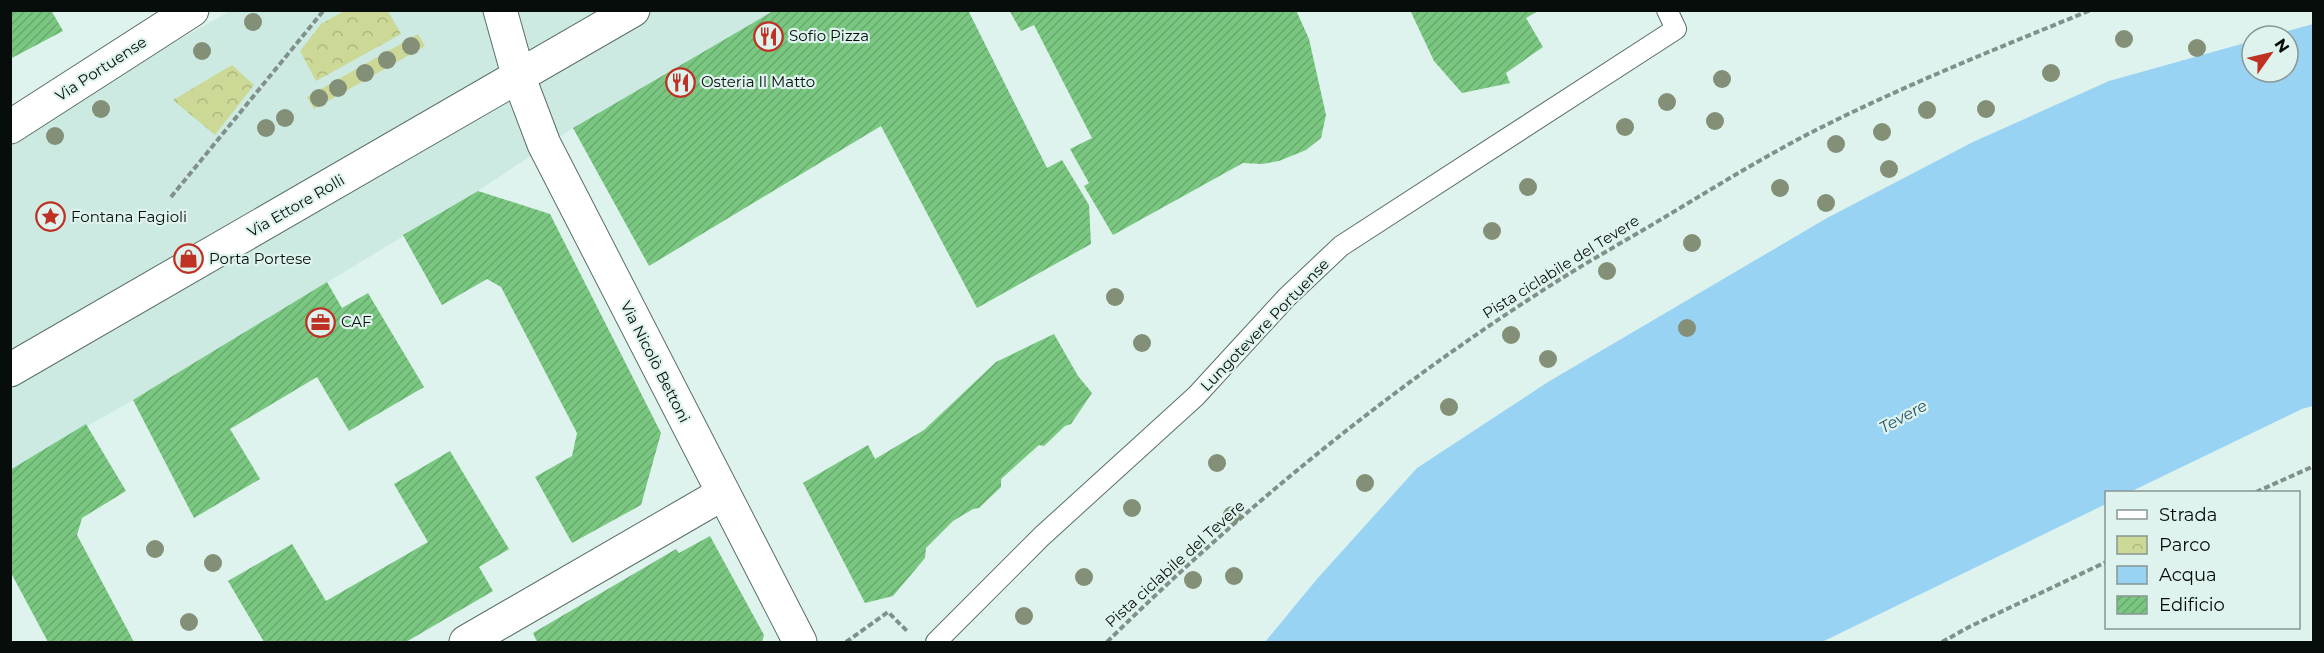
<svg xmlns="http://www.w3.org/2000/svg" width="2324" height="653" font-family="Montserrat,sans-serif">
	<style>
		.built { fill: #cceae1 }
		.green { fill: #cbd896 }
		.park { fill: url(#park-crowns) }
		.water { fill: #99d3f4 }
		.building { fill: url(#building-hatch) }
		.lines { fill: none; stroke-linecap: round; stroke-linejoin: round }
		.lane-casing { stroke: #5b6e68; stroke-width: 22 }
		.street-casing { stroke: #5b6e68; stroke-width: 35 }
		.secondary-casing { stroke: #5b6e68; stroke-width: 35 }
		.path { stroke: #81908b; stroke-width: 4; stroke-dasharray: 6 3; stroke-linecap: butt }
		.lane { stroke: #fff; stroke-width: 20 }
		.street { stroke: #fff; stroke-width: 33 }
		.secondary { stroke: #fff; stroke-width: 33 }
		.tree { fill: #839077 }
		.labels { text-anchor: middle; stroke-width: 4.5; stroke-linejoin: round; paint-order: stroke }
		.poi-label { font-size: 15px; fill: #060d0b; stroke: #def3ed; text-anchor: start }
		.street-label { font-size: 15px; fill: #060d0b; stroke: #def3ed }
		.water-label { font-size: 16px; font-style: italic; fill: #235067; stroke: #def3ed }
	</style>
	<defs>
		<pattern id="park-crowns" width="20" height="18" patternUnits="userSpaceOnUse" patternTransform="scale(1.5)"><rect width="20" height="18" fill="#cbd896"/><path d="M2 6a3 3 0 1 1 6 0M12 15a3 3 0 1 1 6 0" fill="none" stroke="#adb880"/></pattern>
		<pattern id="building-hatch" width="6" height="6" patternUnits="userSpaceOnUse" patternTransform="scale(1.5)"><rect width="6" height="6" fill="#7ac781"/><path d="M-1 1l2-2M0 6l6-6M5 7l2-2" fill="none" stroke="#68aa6e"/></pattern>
	</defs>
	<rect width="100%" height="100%" fill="#def3ed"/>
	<path class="built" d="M230,11h545l-202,117 -95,63 -345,209 -122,70v-335z"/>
	<path class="green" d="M418,34l7,12 -111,63 -7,-12z"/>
	<path class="park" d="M346,10l42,1 13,23 -85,47 -16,-30 21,-27z
		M232,65l22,20 -39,50 -42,-35z"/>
	<path class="water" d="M2313,24v382l-11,3 -172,83h-24v12l-284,138h-557l52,-63 100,-111 131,-86 279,-164 146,-76 136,-61 143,-40v31h36v-36h-18z"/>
	<path class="building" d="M10,10h41l12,21 -53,28z
		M775,10h193l79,158 15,-8 27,45 2,39 -114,64 -96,-182 -232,140 -76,-138z
		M1009,10h287l13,29 17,76 -5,23 -15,12 -27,11 -17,3 -19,-1 -130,72 -29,-49 5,-3 -19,-34 22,-11 -58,-113 -13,6z
		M1410,10h130l-14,8 17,29 -37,26 4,10 -48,10 -28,-32z
		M478,191l72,23 111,219 -20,72 -69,38 -37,-66 37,-21 5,-23 -76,-146 -14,-8 -45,26 -39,-70z
		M327,282l15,26 26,-15 56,94 -75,44 -32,-54 -87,52 30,50 -66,39 -61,-118z
		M1054,334l24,42 14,17 -21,31 -6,2 -21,20 -5,-1 -38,34v8l-22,21 -6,1 -20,12 -27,27 -1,10 -32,38 -28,7 -62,-120 65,-38 7,14 49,-29 72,-68z
		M86,424l40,67 -44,27 -5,17 57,107h-86l-38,-71v-101z
		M450,451l59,98 -30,18 14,24 -87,51h-142l-36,-61 64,-37 34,57 102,-59 -34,-58z
		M710,536l54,99 -2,7h-225l-4,-9 143,-84 3,4z"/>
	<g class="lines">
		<defs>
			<path id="lane" d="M936,642l106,-106 154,-140 91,-99 54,-51 335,-217 -9,-19"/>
			<path id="street" d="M519,78l25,66 256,498
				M10,127l182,-117
				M466,642l256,-148"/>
			<path id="secondary" d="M500,10l19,68
				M10,370l623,-360"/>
		</defs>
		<use href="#lane" class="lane-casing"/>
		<use href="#street" class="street-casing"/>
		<use href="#secondary" class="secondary-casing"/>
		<path class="path" d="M171,197l153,-187
			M2256,492l58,-26
			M846,642l42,-30 19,19
			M1107,642c137,-135 289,-259 452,-362 35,-22 71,-42 106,-63 55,-33 108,-66 165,-94 85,-42 173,-77 261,-113
			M1942,642l27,-15 137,-65"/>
		<use href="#lane" class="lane"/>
		<use href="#street" class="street"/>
		<use href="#secondary" class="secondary"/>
	</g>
	<g class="tree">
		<circle cx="253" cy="22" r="9"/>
		<circle cx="2124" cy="39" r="9"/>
		<circle cx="411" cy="46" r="9"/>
		<circle cx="2197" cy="48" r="9"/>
		<circle cx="202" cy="51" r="9"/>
		<circle cx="387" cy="60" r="9"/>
		<circle cx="365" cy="73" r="9"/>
		<circle cx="2051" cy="73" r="9"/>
		<circle cx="1722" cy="79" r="9"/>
		<circle cx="338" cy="88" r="9"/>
		<circle cx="319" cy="98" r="9"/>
		<circle cx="1667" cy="102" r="9"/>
		<circle cx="101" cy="109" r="9"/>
		<circle cx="1986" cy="109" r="9"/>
		<circle cx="1927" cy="110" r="9"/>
		<circle cx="285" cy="118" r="9"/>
		<circle cx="1715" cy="121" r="9"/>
		<circle cx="1625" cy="127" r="9"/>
		<circle cx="266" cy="128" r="9"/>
		<circle cx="1882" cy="132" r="9"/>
		<circle cx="55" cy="136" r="9"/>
		<circle cx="1836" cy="144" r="9"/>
		<circle cx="1889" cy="169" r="9"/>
		<circle cx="1528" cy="187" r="9"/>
		<circle cx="1780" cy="188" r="9"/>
		<circle cx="1826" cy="203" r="9"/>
		<circle cx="1492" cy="231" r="9"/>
		<circle cx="1692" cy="243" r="9"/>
		<circle cx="1607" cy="271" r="9"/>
		<circle cx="1115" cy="297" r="9"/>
		<circle cx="1687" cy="328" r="9"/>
		<circle cx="1511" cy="335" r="9"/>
		<circle cx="1142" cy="343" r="9"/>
		<circle cx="1548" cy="359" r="9"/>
		<circle cx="1449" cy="407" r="9"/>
		<circle cx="1217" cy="463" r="9"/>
		<circle cx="1365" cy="483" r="9"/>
		<circle cx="1132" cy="508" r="9"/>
		<circle cx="1232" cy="515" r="9"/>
		<circle cx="155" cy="549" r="9"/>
		<circle cx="213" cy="563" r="9"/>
		<circle cx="1234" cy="576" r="9"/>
		<circle cx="1084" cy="577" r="9"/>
		<circle cx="1193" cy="580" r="9"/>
		<circle cx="1024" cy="616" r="9"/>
		<circle cx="189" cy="622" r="9"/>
	</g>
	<defs>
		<symbol id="restaurant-ring" viewBox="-11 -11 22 22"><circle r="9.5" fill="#def3ed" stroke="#be3123" stroke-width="1.5"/><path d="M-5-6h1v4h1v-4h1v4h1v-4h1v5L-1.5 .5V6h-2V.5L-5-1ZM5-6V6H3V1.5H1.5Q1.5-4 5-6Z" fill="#be3123"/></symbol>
		<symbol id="sight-ring" viewBox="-11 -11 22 22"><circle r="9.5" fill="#def3ed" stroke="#be3123" stroke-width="1.5"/><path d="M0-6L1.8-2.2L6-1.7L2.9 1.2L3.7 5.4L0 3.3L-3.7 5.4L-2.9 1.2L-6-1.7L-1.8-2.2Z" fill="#be3123"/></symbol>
		<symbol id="shop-ring" viewBox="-11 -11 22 22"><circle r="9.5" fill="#def3ed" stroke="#be3123" stroke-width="1.5"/><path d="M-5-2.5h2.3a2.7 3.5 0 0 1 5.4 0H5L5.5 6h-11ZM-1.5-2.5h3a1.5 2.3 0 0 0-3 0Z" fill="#be3123"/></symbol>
		<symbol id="office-ring" viewBox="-11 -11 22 22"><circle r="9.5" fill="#def3ed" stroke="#be3123" stroke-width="1.5"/><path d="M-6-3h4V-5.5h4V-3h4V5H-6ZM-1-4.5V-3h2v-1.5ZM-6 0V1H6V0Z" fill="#be3123"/></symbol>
	</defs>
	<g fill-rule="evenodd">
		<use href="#restaurant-ring" x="752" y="20" width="33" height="33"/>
		<use href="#restaurant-ring" x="664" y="66" width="33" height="33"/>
		<use href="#sight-ring" x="34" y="200" width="33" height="33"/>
		<use href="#shop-ring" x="172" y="242" width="33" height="33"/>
		<use href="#office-ring" x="304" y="306" width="33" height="33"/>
	</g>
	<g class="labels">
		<g class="poi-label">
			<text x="789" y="41">Sofio Pizza</text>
			<text x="701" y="87">Osteria Il Matto</text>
			<text x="71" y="222">Fontana Fagioli</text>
			<text x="209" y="264">Porta Portese</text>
			<text x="341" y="327">CAF</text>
		</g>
		<g class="street-label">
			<text transform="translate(101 69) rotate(-33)" y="5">Via Portuense</text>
			<text transform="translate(296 206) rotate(-30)" y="5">Via Ettore Rolli</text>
			<text transform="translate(1561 267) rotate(-32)" y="5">Pista ciclabile del Tevere</text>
			<text transform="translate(1265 325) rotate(-46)" y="5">Lungotevere Portuense</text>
			<text transform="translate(655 362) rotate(63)" y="5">Via Nicolò Bettoni</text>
			<text transform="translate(1175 564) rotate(-42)" y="5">Pista ciclabile del Tevere</text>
		</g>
		<g class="water-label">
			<text transform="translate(1903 416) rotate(-29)" y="6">Tevere</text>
		</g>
	</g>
	<rect width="2324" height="653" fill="none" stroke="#060d0b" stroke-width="24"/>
	<rect x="2105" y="491" width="195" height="138" fill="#def3ed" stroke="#889793" stroke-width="1.5"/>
	<rect x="2117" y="510" width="30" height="9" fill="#ffffff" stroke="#889793" stroke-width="1.5"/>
	<text x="2159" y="521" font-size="18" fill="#060d0b">Strada</text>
	<rect x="2117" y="536" width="30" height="18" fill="url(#park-crowns)" stroke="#889793" stroke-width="1.5"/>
	<text x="2159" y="551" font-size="18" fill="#060d0b">Parco</text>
	<rect x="2117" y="566" width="30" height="18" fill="#99d3f4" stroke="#889793" stroke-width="1.5"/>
	<text x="2159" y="581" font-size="18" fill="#060d0b">Acqua</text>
	<rect x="2117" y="596" width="30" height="18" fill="url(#building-hatch)" stroke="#889793" stroke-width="1.5"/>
	<text x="2159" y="611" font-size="18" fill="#060d0b">Edificio</text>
	<g transform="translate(2270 54) rotate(56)"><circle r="28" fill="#def3ed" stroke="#889793" stroke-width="1.5"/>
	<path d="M0-4.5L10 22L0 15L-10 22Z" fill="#be3123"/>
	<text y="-9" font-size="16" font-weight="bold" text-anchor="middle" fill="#060d0b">N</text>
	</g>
</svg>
